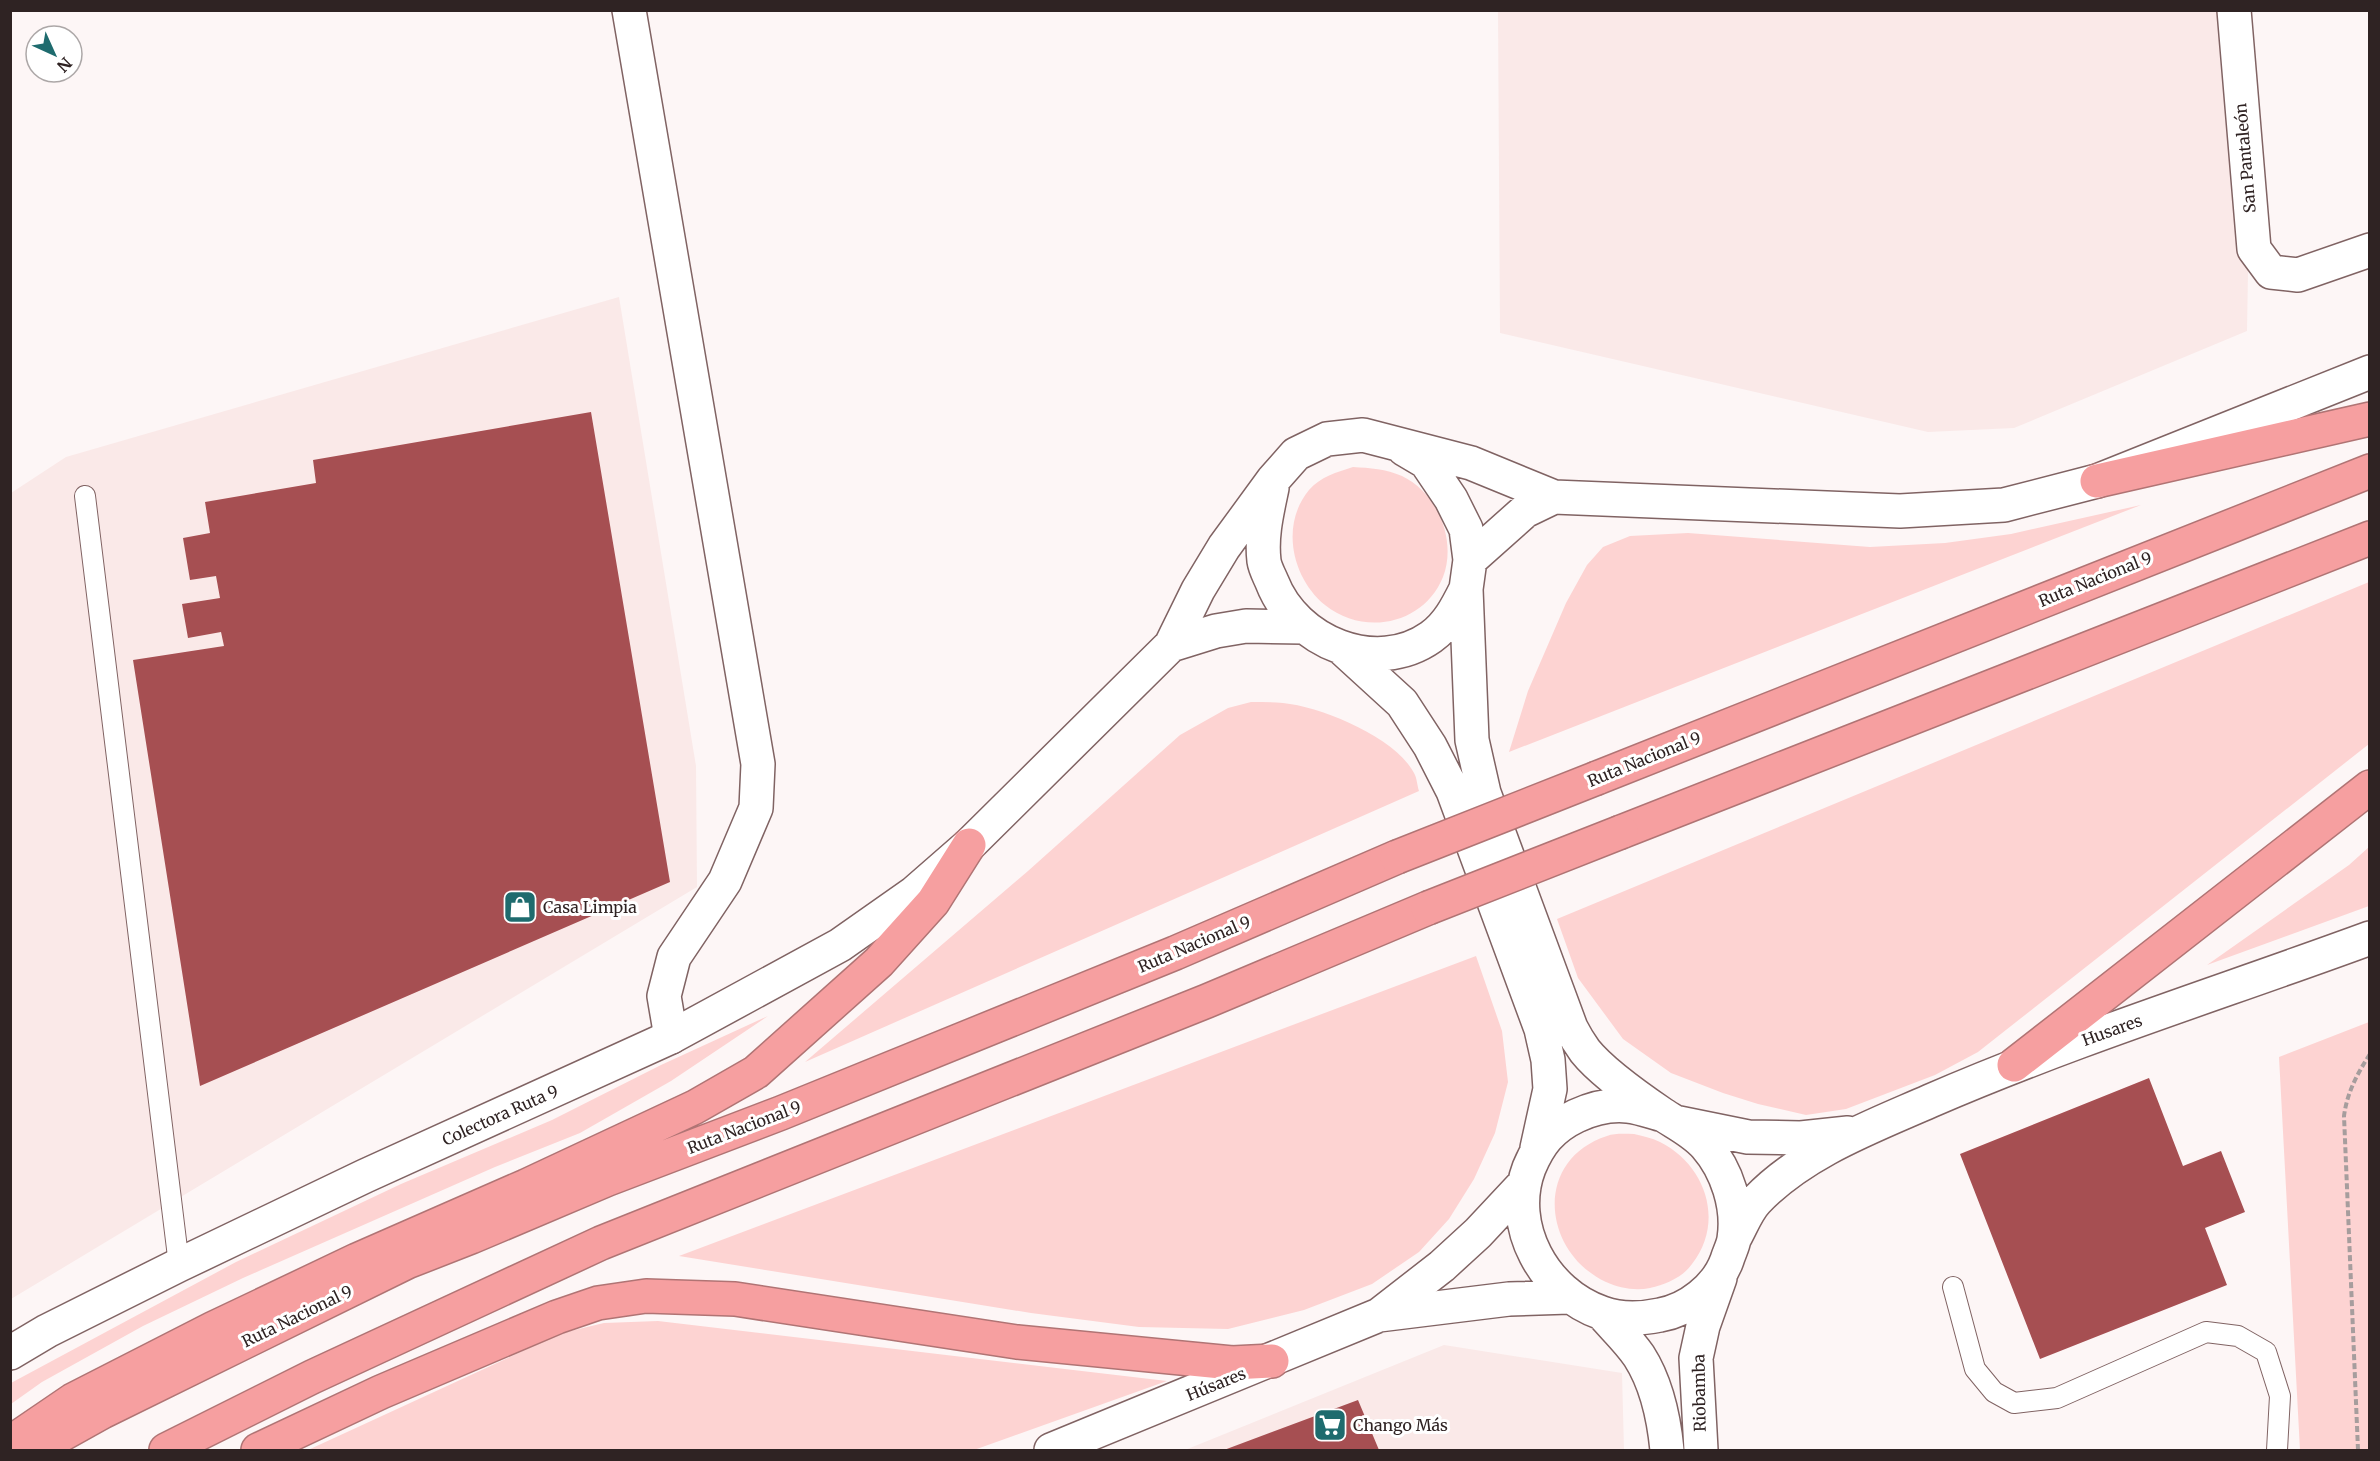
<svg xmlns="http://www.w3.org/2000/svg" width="2380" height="1461" font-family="Merriweather,serif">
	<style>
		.built { fill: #fae9e8 }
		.green { fill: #fdd3d2 }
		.building { fill: #a64f52 }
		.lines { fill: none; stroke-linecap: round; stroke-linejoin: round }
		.lane-casing { stroke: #806363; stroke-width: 22 }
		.street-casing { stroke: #806363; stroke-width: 36 }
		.secondary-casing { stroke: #806363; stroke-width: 36 }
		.highway-casing { stroke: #b07474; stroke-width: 36 }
		.path { stroke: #a69d9d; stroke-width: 4; stroke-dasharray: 6 3; stroke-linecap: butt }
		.lane { stroke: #fff; stroke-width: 20 }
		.street { stroke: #fff; stroke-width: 33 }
		.secondary { stroke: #fff; stroke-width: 33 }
		.highway { stroke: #f69fa0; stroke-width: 33 }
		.highway-bridge-casing { stroke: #b07474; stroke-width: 36; stroke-linecap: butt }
		.highway-bridge { stroke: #f69fa0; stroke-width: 33 }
		.labels { text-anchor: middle; stroke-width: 6; stroke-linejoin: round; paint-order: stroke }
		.street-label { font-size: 16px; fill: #2f2323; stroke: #fff }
		.poi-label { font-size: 16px; fill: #2f2323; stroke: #fff; text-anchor: start }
	</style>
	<rect width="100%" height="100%" fill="#fdf6f6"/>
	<path class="built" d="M1498,11h738l13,202 -2,118 -233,97 -86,4 -428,-99z
		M619,297l77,469 1,121 -686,412v-806l55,-36z
		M1444,1345l178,28 2,77h-439z"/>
	<path class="green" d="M1353,467c17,1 33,2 49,9 36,17 55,65 41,101 -19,47 -78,60 -118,28 -33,-27 -45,-80 -16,-115 11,-13 28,-18 44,-23z
		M2141,505l-632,247 19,-61 38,-88 21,-38 16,-18 27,-11 58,-3 182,14 75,-4 66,-9z
		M2369,582v162l-391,308 -43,23 -89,34 -40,6 -48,-11 -35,-11 -52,-20 -48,-34 -45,-61 -21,-59z
		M1251,702c11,0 22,0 32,1 39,4 112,34 131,70 3,5 3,12 5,18l-614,271 223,-191 152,-136 48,-27z
		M2369,847v59l-162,59 142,-100z
		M1476,956l26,75 6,51 -13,51 -21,46 -25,40 -30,33 -47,32 -68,26 -76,19 -89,-2 -108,-14 -352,-57z
		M768,1016l-97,65 -91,52 -85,34 -252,111 -100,48 -101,56 -31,22v-21l225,-121 165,-78 151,-64 109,-55z
		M2369,1022v428h-69l-21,-393z
		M1634,1134c8,2 18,4 26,8 46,23 65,80 32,122 -10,14 -26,20 -42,24 -15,3 -31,0 -44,-6 -64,-30 -73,-122 1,-146 8,-3 18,-2 27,-2z
		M658,1321l509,60 -193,69h-666l254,-117 42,-10z"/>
	<path class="building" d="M591,412l79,470 -470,204 -67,-426 91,-14 -3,-14 -33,6 -6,-34 38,-6 -4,-22 -26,4 -7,-42 27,-5 -5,-31 111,-19 -3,-23z
		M2149,1078l34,88 38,-15 24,61 -40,16 22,57 -187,74 -80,-205z
		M1358,1400l21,50h-155z"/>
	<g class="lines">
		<defs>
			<path id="lane" d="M85,496l94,769
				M1953,1287l22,82 19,23 20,11 43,-5 149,-66 32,4 28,16 14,44 -3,54"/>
			<path id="street" d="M629,10l129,754 -2,44 -31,73 -51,76 -10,39 7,41
				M2234,10l20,239 17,23 27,3 72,-25"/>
			<path id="secondary" d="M1404,449l22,13 25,37 15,30 4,31 -4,29 6,151 12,53 87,235c4,8 9,16 14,23 16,20 55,48 77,63 15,10 32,18 44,32 21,24 33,61 28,93 -1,7 -5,14 -7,21 -10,28 -39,50 -67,55 -19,4 -39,5 -58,-2 -58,-20 -95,-87 -73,-145 10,-24 22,-40 47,-52 15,-7 34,-12 52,-10 11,1 24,6 35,9
				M1272,488c-5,24 -11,48 -8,73 1,7 5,14 8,21 23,60 104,94 159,55 17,-12 26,-30 35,-48
				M1470,560l55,-49 29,-14
				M1171,645l45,-14 30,-5 57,1
				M1344,650l58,53 28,43 23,45 88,238 7,31 2,29 -13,59
				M1679,1123l69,14 53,1 47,-5
				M1734,1239c7,-12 13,-29 23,-39 46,-48 114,-73 173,-99 143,-62 293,-109 440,-163
				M1602,1313c12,14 27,28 37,43 18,28 25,63 28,94
				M1379,1315l130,-16 60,-2
				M10,1353l37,-22 132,-66 186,-89 306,-139 169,-92 74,-52 55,-48 202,-200 27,-55 26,-43 49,-67 23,-26 31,-15 36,-4 108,28 83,34 346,14 104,-6 93,-24 273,-109
				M1051,1450l328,-135 63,-49 36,-33 44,-47
				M1701,1450l-5,-92 7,-32 17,-48"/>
			<path id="highway" d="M2097,481l273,-62
				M1597,778l773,-307
				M1621,832l749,-294
				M2014,1065l356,-278
				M10,1443l63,-43 139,-71 145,-69 169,-74 169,-79 61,-35 123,-110 54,-60 36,-57
				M34,1450l68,-38 305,-150 64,-25 137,-58 173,-66 394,-160 222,-96
				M166,1450l146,-73 289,-134 606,-242 221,-93
				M258,1450l123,-58 176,-75 41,-14 48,-7 89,3 282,43 215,21 40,-2"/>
		</defs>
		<use href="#lane" class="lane-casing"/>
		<use href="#street" class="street-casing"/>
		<use href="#secondary" class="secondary-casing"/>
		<use href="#highway" class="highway-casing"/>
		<path class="path" d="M2358,1450l-14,-334c3,-23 13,-42 26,-62"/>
		<use href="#lane" class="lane"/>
		<use href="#street" class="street"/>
		<use href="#secondary" class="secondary"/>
		<use href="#highway" class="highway"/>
		<defs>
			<path id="highway-bridge" d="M1397,857l200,-79
				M1428,908l193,-76"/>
		</defs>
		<use href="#highway-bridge" class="highway-bridge-casing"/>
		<use href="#highway-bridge" class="highway-bridge"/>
	</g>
	<defs>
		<symbol id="shop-square" viewBox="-11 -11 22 22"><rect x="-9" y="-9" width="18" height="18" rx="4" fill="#1e6b6e" stroke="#fff"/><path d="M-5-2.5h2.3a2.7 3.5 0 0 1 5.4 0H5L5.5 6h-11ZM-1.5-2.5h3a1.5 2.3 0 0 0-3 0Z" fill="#fff"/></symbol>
		<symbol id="supermarket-square" viewBox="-11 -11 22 22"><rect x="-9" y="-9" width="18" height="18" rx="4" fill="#1e6b6e" stroke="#fff"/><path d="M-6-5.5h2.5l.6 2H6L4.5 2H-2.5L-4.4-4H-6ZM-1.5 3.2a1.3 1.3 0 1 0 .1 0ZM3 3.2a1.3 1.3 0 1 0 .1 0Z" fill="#fff"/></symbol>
	</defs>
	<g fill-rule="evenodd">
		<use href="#shop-square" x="501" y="888" width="38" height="38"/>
		<use href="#supermarket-square" x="1311" y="1406" width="38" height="38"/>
	</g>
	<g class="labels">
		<g class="street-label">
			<text transform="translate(2245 158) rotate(-95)" y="6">San Pantaleón</text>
			<text transform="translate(2095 579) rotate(-22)" y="6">Ruta Nacional 9</text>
			<text transform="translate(1644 759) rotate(-22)" y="6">Ruta Nacional 9</text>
			<text transform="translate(1194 944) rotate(-23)" y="6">Ruta Nacional 9</text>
			<text transform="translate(2112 1030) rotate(-20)" y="6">Husares</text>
			<text transform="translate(500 1115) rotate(-24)" y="6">Colectora Ruta 9</text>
			<text transform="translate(744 1127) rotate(-21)" y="6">Ruta Nacional 9</text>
			<text transform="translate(297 1316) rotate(-26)" y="6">Ruta Nacional 9</text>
			<text transform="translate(1216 1384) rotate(-22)" y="6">Húsares</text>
			<text transform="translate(1699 1393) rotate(-91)" y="6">Riobamba</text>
		</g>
		<g class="poi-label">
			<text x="543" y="913">Casa Limpia</text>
			<text x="1353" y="1431">Chango Más</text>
		</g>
	</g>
	<rect width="2380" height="1461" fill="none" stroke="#2f2323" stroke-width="24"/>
	<g transform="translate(54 54) rotate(135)"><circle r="28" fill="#ffffff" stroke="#aca7a7" stroke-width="1.5"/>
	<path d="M0-4.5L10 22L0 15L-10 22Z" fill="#1e6b6e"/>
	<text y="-9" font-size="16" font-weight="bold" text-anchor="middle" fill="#2f2323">N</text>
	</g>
</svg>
